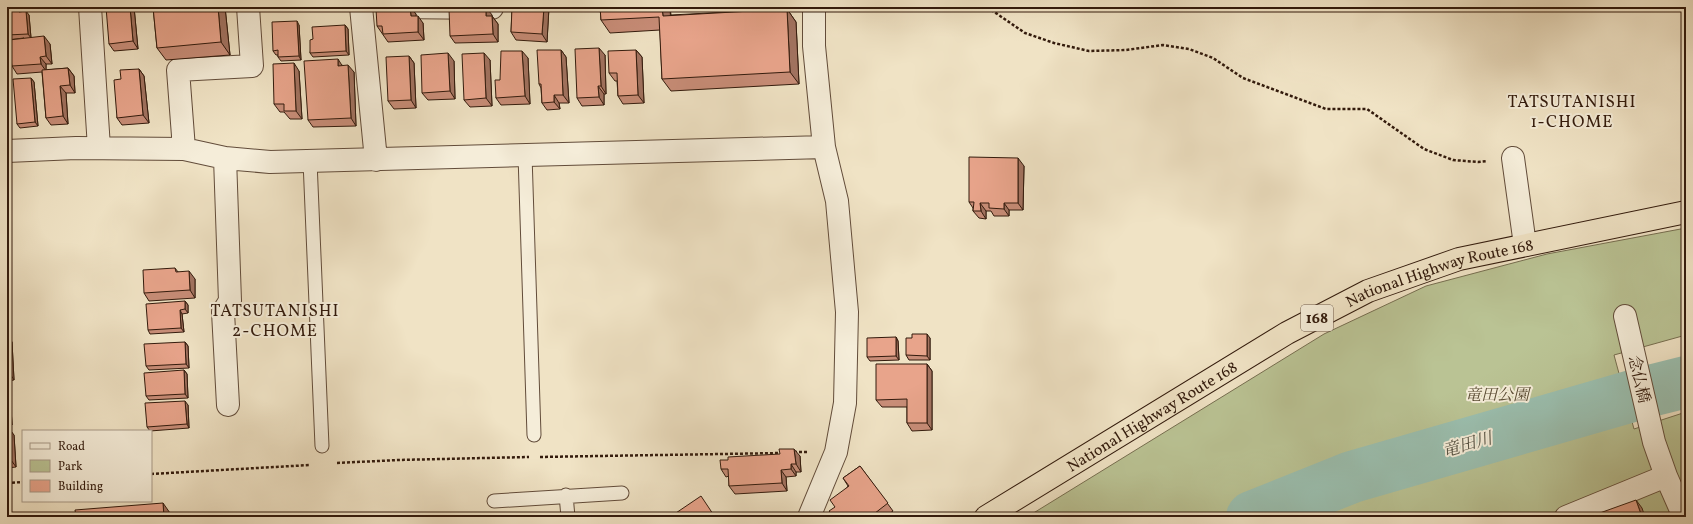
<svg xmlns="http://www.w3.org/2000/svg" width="1693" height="524" font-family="Vollkorn,'Noto Serif JP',serif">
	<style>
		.green { fill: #bac394; stroke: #766e50 }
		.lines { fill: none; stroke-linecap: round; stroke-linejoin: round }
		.river { stroke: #9bbfaf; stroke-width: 52 }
		.service-casing { stroke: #624c3a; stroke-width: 15 }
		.minor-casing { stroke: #624c3a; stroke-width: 24 }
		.trunk-casing { stroke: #321a0c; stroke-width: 24 }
		.path { stroke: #321a0c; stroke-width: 2.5; stroke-dasharray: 3 2; stroke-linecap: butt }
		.service { stroke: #f5edd9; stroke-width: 13 }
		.minor { stroke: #f5edd9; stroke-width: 22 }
		.trunk { stroke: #f0e3c5; stroke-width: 22 }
		.wall { fill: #c88d78; stroke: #321a0c }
		.shaded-wall { fill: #a27361; stroke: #321a0c }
		.building { fill: #e8a48b; stroke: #321a0c }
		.labels { text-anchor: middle; stroke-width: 4; stroke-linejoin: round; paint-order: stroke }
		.shield { fill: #f5edd9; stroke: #6c594a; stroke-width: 1 }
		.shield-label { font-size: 15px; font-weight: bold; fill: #321a0c }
		.street-label { font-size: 16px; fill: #321a0c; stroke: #f5edd9 }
		.park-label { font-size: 16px; font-style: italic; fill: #5b4d35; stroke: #f5edd9 }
		.neighbourhood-label { font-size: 17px; letter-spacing: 1px; fill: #321a0c; stroke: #f5edd9 }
		.water-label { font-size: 17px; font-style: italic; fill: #575445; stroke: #f5edd9 }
	</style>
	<rect width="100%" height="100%" fill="#f0e3c5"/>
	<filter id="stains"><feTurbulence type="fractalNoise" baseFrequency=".005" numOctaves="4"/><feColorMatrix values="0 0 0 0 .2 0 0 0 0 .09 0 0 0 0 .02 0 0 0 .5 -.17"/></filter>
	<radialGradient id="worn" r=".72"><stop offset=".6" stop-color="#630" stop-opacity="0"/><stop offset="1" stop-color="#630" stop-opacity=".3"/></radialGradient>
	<path class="green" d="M1686,228v107l-72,20 20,74 52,-17v105h-659l297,-183 102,-48 121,-32z"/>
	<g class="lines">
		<path class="river" d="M1252,517l100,-40 294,-85 40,-10"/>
		<defs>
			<path id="service" d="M525,155l9,280
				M310,161l12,285
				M566,495l2,22
				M494,501l128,-8"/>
			<path id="minor" d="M90,7l9,141
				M361,7l15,153
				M395,7l97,1
				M184,149l-6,-79 74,-4 -4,-59
				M7,151l69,-3 108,1 41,9 45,4 554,-15
				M225,158l5,143 -7,11 5,93
				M1513,158l12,87
				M1625,316l29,126 12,34 18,41
				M809,517l27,-65 9,-49 2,-91 -10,-111 -13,-54 -10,-101v-39
				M1566,517l100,-41"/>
			<g id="trunk">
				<path id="s1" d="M986,517l301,-184 81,-42 91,-32 227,-47"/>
			</g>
		</defs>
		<use href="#service" class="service-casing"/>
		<use href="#minor" class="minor-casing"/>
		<use href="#trunk" class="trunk-casing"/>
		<path class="path" d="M987,7l38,26 29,10 35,8 37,-1 37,-5 26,4 24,9 30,20 83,31h41l57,40 29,11 25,2 9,-1
			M794,452h13
			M540,457l241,-4
			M337,463l61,-3 131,-3
			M151,474l159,-9
			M7,483l16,-1"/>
		<use href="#service" class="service"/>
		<use href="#minor" class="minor"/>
		<use href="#trunk" class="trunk"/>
	</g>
	<path class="wall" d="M7,7l14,2 1,3 7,3 2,23 19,6 2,20h-6v6l22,-2 6,8 1,17h-9l2,31 -17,1 -5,-7 -4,-46 -25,2 -5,-8 -1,-4 -4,1v-19l17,-6 -17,2z
		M134,7l4,42 -24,2 -5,-7z
		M153,7h72l5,48 -64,5 -9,-12z
		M276,7h19v1l-18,1z
		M410,7l6,7v2l7,7 1,17 -36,2 -11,-16z
		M510,7h39l-2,35 -31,-2 -5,-8 1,-22z
		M600,7h70l1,8 116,-6 9,13 3,62 -128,7 -9,-12 -2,-49 -50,3 -9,-13z
		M492,15v1l6,8v18l-43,1 -5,-7z
		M299,25l2,35 -20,1 -3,-4v-2h-2l-3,-4z
		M345,25l3,4 1,26 -36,2 -3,-4 3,-14z
		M561,50l5,7 3,46h-10l1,6 -13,1 -5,-7 -1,-15 -2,-4z
		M636,50l6,7 2,46 -21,1 -5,-8 -1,-15h-2l-6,-8z
		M605,55l1,39h-2v11l-22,1 -5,-8z
		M409,56l5,7 2,45 -22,1 -6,-8z
		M528,58l2,46 -29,1 -5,-7 4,-18z
		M490,60l2,46 -22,1 -6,-7z
		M454,61l1,38 -27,1 -6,-7z
		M342,65l12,7 2,54 -43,1 -5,-7z
		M139,69l5,7 5,47 -27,2 -5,-7 4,-39z
		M299,71l3,48h-12l-6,-7h-4l-6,-8z
		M31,78l3,4 4,44 -18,2 -3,-4z
		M1024,166l-1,44h-14v6h-15l-3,-5h-5v8l-7,-1 -6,-7v-3l-4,-6z
		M175,268l3,4 17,7v19l-46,3 -5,-8z
		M7,296l2,4 2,34h-4z
		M185,301l3,4v8l-6,1 2,18 -34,2 -2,-4z
		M7,335l5,7 2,38 -7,1z
		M896,337l2,4 1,19 -29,1 -3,-4z
		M930,338v22h-21l-3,-5z
		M185,342l3,4 1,22 -40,2 -3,-4z
		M927,364l5,7v59l-20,1 -5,-8v-16h-25l-6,-7z
		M184,370l3,4 1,24 -39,2 -3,-4z
		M7,386l3,4 2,35 -5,1z
		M188,405l1,23 -39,3 -3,-4z
		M7,428l7,7 2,32 -9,1z
		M800,456l1,16h-5v4l-10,1 1,14 -52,3 -6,-8v-10l-3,1 -5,-8z
		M860,466l33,45 -8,6h-51l1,-10 13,-21 -5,-8z"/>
	<path class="shaded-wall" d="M19,7h1l1,2 1,7 -3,-4z
		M130,7h4l4,42 -5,-8z
		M218,7h7l5,48 -9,-13z
		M410,7l6,7v9l-5,-7z
		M486,7l6,8v9l-6,-8z
		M544,7h5l-2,35 -5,-8z
		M662,7h8l1,21 -8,-12z
		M787,9l9,13 3,62 -9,-12z
		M26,11l3,4 2,23 -3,-4z
		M418,16l5,7 1,17 -6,-8z
		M492,16l6,8v18l-5,-8z
		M297,21l2,4 2,35 -2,-4z
		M345,25l3,4 1,26 -3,-4z
		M44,36l6,8 2,20 -6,-8z
		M599,48l6,7 1,39 -5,-8z
		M561,50l5,7 3,46 -6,-8z
		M636,50l6,7 2,46 -6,-8z
		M522,51l6,7 2,46 -5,-8z
		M448,53l6,8 1,38 -5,-8z
		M484,53l6,7 2,46 -6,-8z
		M409,56l5,7 2,45 -5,-8z
		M40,57l6,7v7l-5,-7z
		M338,59l5,8 -5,-1z
		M294,63l5,8 3,48 -6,-8z
		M348,65l6,7 2,54 -5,-8z
		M68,68l6,8 1,17 -5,-8z
		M139,69l5,7 5,47 -6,-8z
		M31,78l3,4 4,44 -3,-4z
		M60,86l6,7 2,31 -5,-8z
		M598,86l6,8v11l-5,-8z
		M554,95l5,8 1,6 -6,-7z
		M1018,158l6,8 -1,44 -5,-7z
		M980,203l6,8v8l-5,-8z
		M1004,203l5,7v6l-5,-7z
		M7,219l1,26 -1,-2z
		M189,271l6,8v19l-5,-8z
		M7,273l1,16 -1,-2z
		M7,296l2,4 2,34 -4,-6z
		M185,301l3,4v8l-3,-4z
		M180,310l2,4 2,18 -3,-4z
		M927,334l3,4v22l-3,-4z
		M7,335l5,7 2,38 -5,-8z
		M896,337l2,4 1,19 -3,-4z
		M185,342l3,4 1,22 -3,-4z
		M927,364l5,7v59l-5,-7z
		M184,370l3,4 1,24 -3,-4z
		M7,386l3,4 2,35 -5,-6z
		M185,401l3,4 1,23 -2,-4z
		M9,428l5,7 2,32 -5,-7z
		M794,449l6,7 1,16 -5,-8z
		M791,464l5,8v4l-5,-7z
		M781,470l5,7 1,14 -5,-8z
		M1636,500l6,8 3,9h-3z
		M163,503l7,10 1,4h-7z"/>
	<path class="building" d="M7,7h12v5l7,-1 2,23 -21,1z
		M106,7h24l3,34 -24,3z
		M153,7h65l3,35 -64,6z
		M410,7l1,9h7v16l-35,2 -1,-8h-5l-1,-17z
		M486,7v9h6l1,18 -43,2 -1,-27z
		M512,7h32l-2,27 -31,-2z
		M600,7h62l1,9 124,-7 3,63 -128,7 -3,-62 -58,3z
		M297,21l2,35 -21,1v-7l-5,1 -1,-29z
		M345,25l1,26 -36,2v-13l3,-1 -1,-12z
		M44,36l2,20 -6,1 1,7 -29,2 -2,-12h-3v-10l2,-1v-3z
		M599,48l2,38h-3l1,11 -22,1 -2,-49z
		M537,50h24l2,45h-9v7l-12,1 -1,-19h-2z
		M636,50l2,45 -20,1 -1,-23h-8l-1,-22z
		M501,51h21l3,45 -29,2 -1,-18h5z
		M448,53l2,38 -28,2 -1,-38z
		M484,53l2,45 -22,2 -2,-46z
		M409,56l2,44 -23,1 -2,-44z
		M338,59v7l10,-1 3,53 -43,2 -4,-59z
		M294,63l2,48h-12v-7h-10l-1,-40z
		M68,68l2,17 -10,1 3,30 -17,2 -4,-48z
		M139,69l4,46 -26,3 -3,-38 7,-1 -1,-9z
		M31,78l4,44 -18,2 -4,-45z
		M969,157l49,1v45h-14v6l-15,-1v-5h-9l1,8h-8l1,-9h-5z
		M175,268l1,4 13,-1 1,19 -46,3 -1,-23z
		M185,301v8l-5,1 1,18 -33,2 -2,-26z
		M912,334h15v22l-21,-1v-17h6z
		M7,335l2,37 -2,1z
		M896,337v19l-29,1v-19z
		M185,342l1,22 -40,2 -2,-22z
		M876,364h51v59h-20v-24l-31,1z
		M184,370l1,24 -39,2 -2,-23z
		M185,401l2,23 -40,3 -2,-24z
		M7,428h2l2,32h-4z
		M779,449h15l2,15h-5v5l-10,1 1,13 -53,3 -1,-17h-7l-1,-9h8v-3l52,-3z
		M860,466l28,37 -18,14h-28l-1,-1 -1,1h-6l-5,-6 6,-4 -5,-7 19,-14 -6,-8z
		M701,496l14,21h-45z
		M1636,500l6,17h-43l-2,-3z
		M163,503l1,14h-88l-1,-7z"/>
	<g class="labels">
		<rect class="shield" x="1301" y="305" width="32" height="26" rx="3"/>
		<g class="shield-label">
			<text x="1317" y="323">168</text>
		</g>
		<g class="street-label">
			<text dy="6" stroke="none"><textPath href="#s1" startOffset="518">National Highway Route 168</textPath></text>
			<text transform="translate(1640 379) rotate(77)" y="6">念仏橋</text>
			<text dy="6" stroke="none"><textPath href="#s1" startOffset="194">National Highway Route 168</textPath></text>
		</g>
		<g class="park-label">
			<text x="1497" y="400">竜田公園</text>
		</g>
		<g class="neighbourhood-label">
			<text x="1572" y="107">TATSUTANISHI<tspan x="1572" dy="20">1-CHOME</tspan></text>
			<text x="275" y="316">TATSUTANISHI<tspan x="275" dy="20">2-CHOME</tspan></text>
		</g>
		<g class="water-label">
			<text transform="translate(1467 444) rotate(-16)" y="6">竜田川</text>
		</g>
	</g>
	<rect width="1693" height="524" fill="none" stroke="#f0e3c5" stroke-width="24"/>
	<rect x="8" y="8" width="1677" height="508" fill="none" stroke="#321a0c" stroke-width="2"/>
	<rect x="12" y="12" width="1669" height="500" fill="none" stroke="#321a0c"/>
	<rect x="22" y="430" width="130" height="72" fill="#f5edd9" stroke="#a79987"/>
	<rect x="30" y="443" width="20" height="6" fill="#f5edd9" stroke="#a79987"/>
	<text x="58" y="450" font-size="12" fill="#321a0c">Road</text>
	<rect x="30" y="460" width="20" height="12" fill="#bac394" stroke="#a79987"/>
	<text x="58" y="470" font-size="12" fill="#321a0c">Park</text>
	<rect x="30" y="480" width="20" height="12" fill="#e8a48b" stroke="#a79987"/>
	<text x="58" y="490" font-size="12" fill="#321a0c">Building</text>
	<rect width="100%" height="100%" filter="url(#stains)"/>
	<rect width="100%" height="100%" fill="url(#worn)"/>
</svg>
